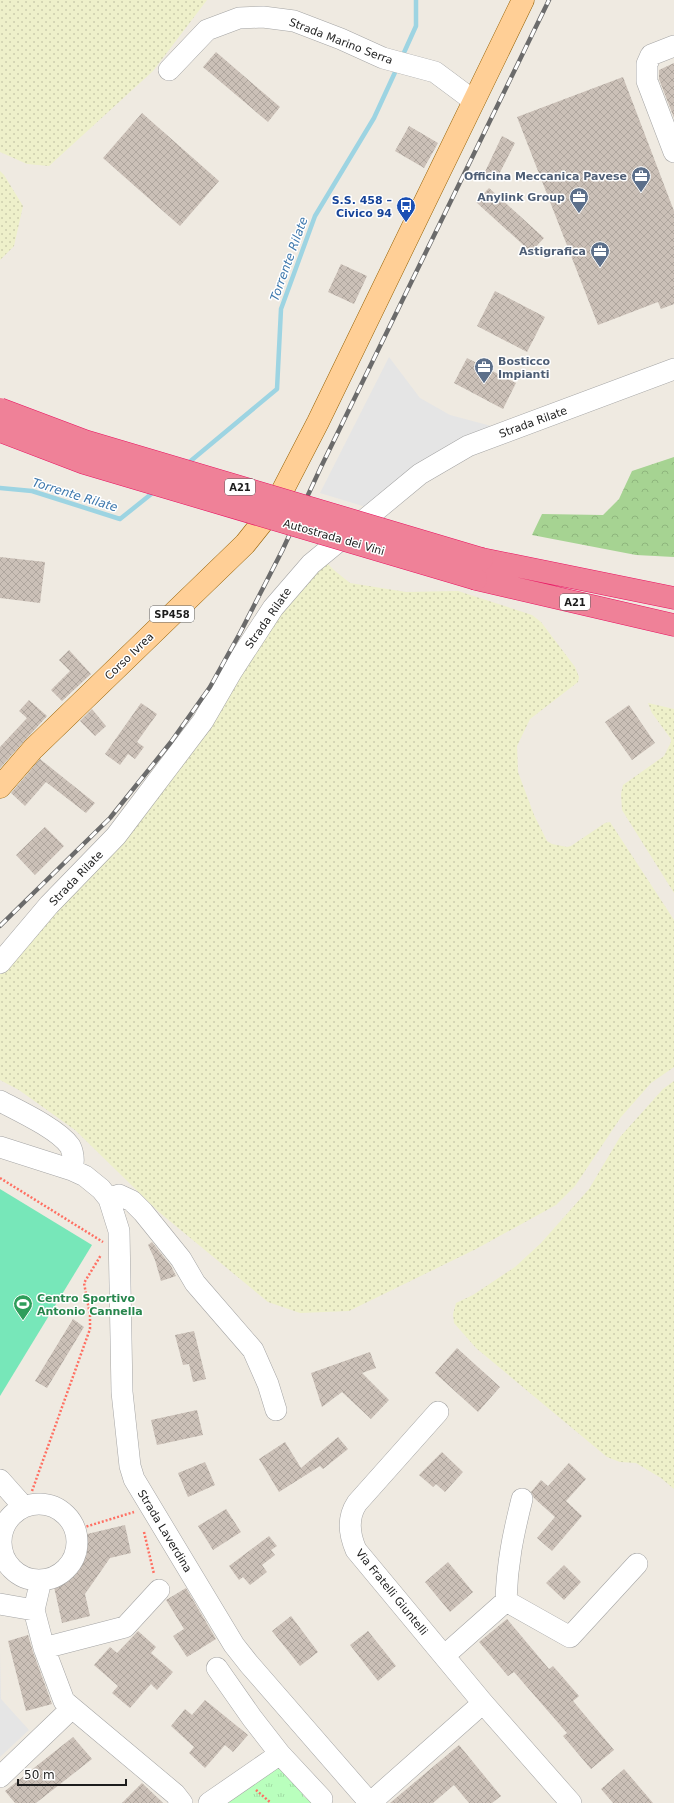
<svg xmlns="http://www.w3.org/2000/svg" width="674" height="1803" font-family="'DejaVu Sans',sans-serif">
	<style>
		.farmland { fill: url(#farmland-dots) }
		.forest { fill: url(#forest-crowns) }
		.park { fill: url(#park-tufts) }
		.pitch { fill: #77e7b9 }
		.parking { fill: #e5e5e5 }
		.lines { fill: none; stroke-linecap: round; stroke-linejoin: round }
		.stream { stroke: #9dd4e2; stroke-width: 4.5 }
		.building { fill: url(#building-cross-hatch) }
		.minor-casing { stroke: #a4a4a4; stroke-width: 22 }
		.major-casing { stroke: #956000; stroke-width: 23 }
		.highway-casing { stroke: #e91261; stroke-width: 23 }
		.path { stroke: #ff6f62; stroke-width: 2.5; stroke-dasharray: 2 2; stroke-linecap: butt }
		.minor { stroke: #fff; stroke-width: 21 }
		.major { stroke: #ffcf96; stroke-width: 22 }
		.highway { stroke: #ef8198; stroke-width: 22 }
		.rail-casing { stroke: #6b6b6b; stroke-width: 4.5 }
		.rail { stroke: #fff; stroke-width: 3; stroke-dasharray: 9; stroke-linecap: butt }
		.highway-bridge-casing { stroke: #e91261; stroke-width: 23; stroke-linecap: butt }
		.highway-bridge { stroke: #ef8198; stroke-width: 22 }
		.labels { text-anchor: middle; stroke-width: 3; stroke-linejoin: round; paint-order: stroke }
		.shield { fill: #fff; stroke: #616161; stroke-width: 1 }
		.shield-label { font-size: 10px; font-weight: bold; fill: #1d1d1d }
		.street-label { font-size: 11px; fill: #1d1d1d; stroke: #fff }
		.service-label { font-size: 11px; font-weight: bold; fill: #4e5e75; stroke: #fff; text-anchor: end }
		.transit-label { font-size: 11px; font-weight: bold; fill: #164399; stroke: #fff; text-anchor: end }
		.leisure-label { font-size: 11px; font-weight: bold; fill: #27864d; stroke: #fff; text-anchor: start }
		.water-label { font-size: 12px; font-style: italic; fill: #3e78ad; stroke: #fff }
	</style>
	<defs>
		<pattern id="farmland-dots" width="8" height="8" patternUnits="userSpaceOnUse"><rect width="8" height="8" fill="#eef0ca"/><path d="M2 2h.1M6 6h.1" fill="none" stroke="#cccdad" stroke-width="1.8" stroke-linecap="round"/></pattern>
		<pattern id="forest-crowns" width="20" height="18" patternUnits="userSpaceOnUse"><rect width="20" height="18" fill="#a6d392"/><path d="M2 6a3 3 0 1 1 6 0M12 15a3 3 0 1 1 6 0" fill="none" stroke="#8eb57d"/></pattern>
		<pattern id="park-tufts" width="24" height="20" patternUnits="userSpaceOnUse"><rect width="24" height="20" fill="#b9ffbd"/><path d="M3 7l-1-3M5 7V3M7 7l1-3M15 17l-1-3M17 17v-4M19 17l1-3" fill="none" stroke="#9fdaa2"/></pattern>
		<pattern id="building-cross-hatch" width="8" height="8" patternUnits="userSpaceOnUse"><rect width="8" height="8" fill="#cbc0b7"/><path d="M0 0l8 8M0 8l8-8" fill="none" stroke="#aea59d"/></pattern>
	</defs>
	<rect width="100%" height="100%" fill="#efeae1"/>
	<path class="farmland" d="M0,0h207l-54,71 -104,95 -22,-2 -27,-12z
		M0,171l4,4 19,31 -9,40 -14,14z
		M325,561l10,10 15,12 56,9 52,-1 74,24 9,7 34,45 4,10 -1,5 -48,37 -13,27 1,26 16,43 13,26 5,3 15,3 4,-1 34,-23 5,-1 64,98v147l-23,16 -30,34 -46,69 -19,19 -80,44 -127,62 -49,2 -32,-11 -108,-89 -85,-83 -56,-40 -19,-10v-118l37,-31 243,-324z
		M648,703l26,6v184l-52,-83 -1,-16 2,-9 41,-29 7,-14v-3l-19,-26z
		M674,1081v408l-13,-11 -25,-15 -16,-1 -13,-5 -131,-109 -22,-25 -1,-9 3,-11 17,-8 42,-28 26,-24 48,-54 31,-52 43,-48z"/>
	<path class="forest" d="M674,457v100l-38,-2 -104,-20 10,-21 61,1 16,-16 13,-28z"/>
	<path class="park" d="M277,1764l28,20 -2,12 10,7h-91z"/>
	<path class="pitch" d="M0,1189l92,56 -92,151z"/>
	<path class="parking" d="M389,357l31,41 30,17 45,12 -129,80 -46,-14z
		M0,1651l1,48 28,31 -29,27z"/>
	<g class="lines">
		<path class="stream" d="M402,57l14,-31v-26
			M187,464l90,-75 4,-80 34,-93 59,-98 23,-50
			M0,488l32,3 88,28 35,-28"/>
	</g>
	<path class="building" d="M216,52l64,55 -12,15 -65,-55z
		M674,63v55l-15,-39v-9z
		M623,77l51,134v93l-13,5 -3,-7 -60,23 -81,-208z
		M142,113l77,68 -39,45 -77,-68z
		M409,126l29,17 -14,25 -29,-17z
		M502,136l13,7 -20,39 -12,-6z
		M489,188l55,50 -13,14 -55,-50z
		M341,264l26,12 -13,28 -26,-12z
		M495,291l50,26 -18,35 -50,-26z
		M467,358l49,25 -13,26 -49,-26z
		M0,557l45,5 -5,41 -40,-5z
		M69,650l22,24 -29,27 -11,-11 19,-19 -11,-11z
		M29,700l18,16 -47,52v-21l27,-29 -8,-7z
		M141,703l16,11 -20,28 7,5 -9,12 -7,-5 -8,11 -15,-11z
		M629,705l26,38 -23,17 -27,-38z
		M92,709l14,17 -11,10 -15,-15z
		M40,759l55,44 -9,10 -40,-31 -21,24 -14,-13z
		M45,827l19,19 -29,29 -19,-20z
		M152,1242l19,24 5,10 -15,5 -6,-21 -7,-15z
		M73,1319l11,8 -37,61 -12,-7z
		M194,1331l12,48 -13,3 -4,-18 -6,1 -8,-30z
		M457,1348l43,39 -22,25 -43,-39z
		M370,1352l6,16 -14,5 27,27 -18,19 -29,-27 -20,15 -11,-34z
		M197,1410l6,25 -46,10 -6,-25z
		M338,1437l10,12 -25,20 -3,-3 -41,26 -20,-33 26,-17 16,26z
		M442,1452l21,20 -18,20 -9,-8 -3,3 -14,-12z
		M205,1462l10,23 -27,12 -10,-24z
		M569,1463l17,16 -20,22 16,15 -30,35 -15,-13 18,-21 -21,-19 -3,-6 10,-12 7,6z
		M226,1509l15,23 -28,18 -15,-24z
		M125,1525l6,28 -21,5 -25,36 5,22 -28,7 -9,-41 19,-4 15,-24 -4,-19z
		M269,1536l8,10 -6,4 4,5 -13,10 5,7 -17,13 -7,-8 -4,3 -10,-14z
		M448,1562l25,30 -23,20 -25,-30z
		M564,1565l17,17 -17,18 -18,-17z
		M186,1588l30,51 -29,18 -14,-21 11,-7 -18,-29z
		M291,1616l27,36 -18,14 -28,-35z
		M507,1619l42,50 4,-3 26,30 -6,5 41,49 -23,19 -28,-33 4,-3 -53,-61 -6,4 -29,-34z
		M138,1631l18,16 -5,6 22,19 -16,18 -6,-6 -21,24 -18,-15 6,-7 -24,-21 16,-18 7,6z
		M368,1631l28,35 -18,15 -28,-36z
		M28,1635l5,17 19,52 -26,7 -18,-70z
		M205,1700l43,35 -15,17 -8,-7 -20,23 -16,-15 5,-6 -23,-21 14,-17 7,6z
		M73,1737l19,22 -56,44h-21l-10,-12z
		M459,1745l42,51 -9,7h-23l-15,-18 -21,18h-43z
		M624,1769l29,34h-40l-12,-14z
		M142,1783l21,20h-41z"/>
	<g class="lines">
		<defs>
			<path id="minor" d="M674,46l-23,9 -4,9v17l27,71
				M169,70l38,-40 32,-12 24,-1 31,4 47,18 42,19 52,14 39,29
				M0,963l49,-58 67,-69 87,-115 29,-50 41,-63 38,-44 109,-90 48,-28 206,-77
				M0,1101c19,10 58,28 70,45 4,8 4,16 2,24
				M0,1147l72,23 13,6 16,13 8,10 10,32 3,161 8,74 4,13 100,166 15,19 121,139
				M109,1199l10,-4 13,6 11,11 38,47 14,24 58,67 15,34 8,26
				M0,1480l24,27
				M1 1542a38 38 0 1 1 76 0a38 38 0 1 1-76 0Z
				M41,1580l-7,30 10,38 20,53 111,93 7,9
				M506,1601l64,36 67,-73
				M0,1604l34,6
				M44,1648l81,-21 34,-37
				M444,1656l62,-55c1,-37 7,-66 16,-102
				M217,1668l35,50 28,36 42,45
				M483,1703l88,100
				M0,1777l72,-69
				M209,1803l71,-49
				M370,1803l113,-100 -127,-153c-7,-16 -9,-32 1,-47l81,-91"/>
			<path id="major" d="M0,787l33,-38 212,-205 28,-35 45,-87 205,-422"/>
			<path id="highway" d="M482,559l192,39
				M476,579l198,46"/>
		</defs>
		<use href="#minor" class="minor-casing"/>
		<use href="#major" class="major-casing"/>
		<use href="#highway" class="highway-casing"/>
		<path class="path" d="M0,1178l103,64
			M32,1491l58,-162v-14l-6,-32 17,-28
			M75,1530l59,-18
			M144,1532l10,42
			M256,1790l15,13"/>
		<use href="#minor" class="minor"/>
		<use href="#major" class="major"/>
		<use href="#highway" class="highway"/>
		<defs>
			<path id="rail" d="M0,926l110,-108 61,-76 39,-55 30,-54 42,-82 39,-84 228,-467"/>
		</defs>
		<use href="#rail" class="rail-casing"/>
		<use href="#rail" class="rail"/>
		<defs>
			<path id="highway-bridge" d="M0,409l85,32 397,118
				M0,431l84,32 392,116"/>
		</defs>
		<use href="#highway-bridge" class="highway-bridge-casing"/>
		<use href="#highway-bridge" class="highway-bridge"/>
	</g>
	<defs>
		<symbol id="office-pin" viewBox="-11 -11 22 30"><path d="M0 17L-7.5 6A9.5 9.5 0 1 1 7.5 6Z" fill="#5c6f8a" stroke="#fff"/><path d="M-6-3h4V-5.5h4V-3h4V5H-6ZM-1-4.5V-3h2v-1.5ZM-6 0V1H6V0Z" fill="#fff"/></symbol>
		<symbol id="bus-pin" viewBox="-11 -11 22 30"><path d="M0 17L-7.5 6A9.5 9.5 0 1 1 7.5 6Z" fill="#1a4fb4" stroke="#fff"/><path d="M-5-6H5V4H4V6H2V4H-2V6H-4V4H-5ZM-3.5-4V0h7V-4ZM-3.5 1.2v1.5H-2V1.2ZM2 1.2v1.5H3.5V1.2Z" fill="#fff"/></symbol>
		<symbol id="stadium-pin" viewBox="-11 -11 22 30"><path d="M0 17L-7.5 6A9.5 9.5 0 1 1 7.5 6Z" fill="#2e9e5b" stroke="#fff"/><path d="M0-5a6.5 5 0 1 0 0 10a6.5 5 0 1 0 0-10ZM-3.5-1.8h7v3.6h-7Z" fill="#fff"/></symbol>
	</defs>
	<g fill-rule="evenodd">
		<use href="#office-pin" x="630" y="165" width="22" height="30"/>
		<use href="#office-pin" x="568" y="186" width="22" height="30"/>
		<use href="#bus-pin" x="395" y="195" width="22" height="30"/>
		<use href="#office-pin" x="589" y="240" width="22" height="30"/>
		<use href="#office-pin" x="473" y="356" width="22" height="30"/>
		<use href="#stadium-pin" x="12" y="1293" width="22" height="30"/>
	</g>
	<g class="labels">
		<g class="shield">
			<rect x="225" y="479" width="30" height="16" rx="3"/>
			<rect x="560" y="594" width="30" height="16" rx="3"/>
			<rect x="150" y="606" width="44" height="16" rx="3"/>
		</g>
		<g class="shield-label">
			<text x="240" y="491">A21</text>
			<text x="575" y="606">A21</text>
			<text x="172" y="618">SP458</text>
		</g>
		<g class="street-label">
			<text transform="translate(341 41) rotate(21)" y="4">Strada Marino Serra</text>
			<text transform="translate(533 422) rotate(-20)" y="4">Strada Rilate</text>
			<text transform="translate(334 537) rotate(16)" y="4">Autostrada dei Vini</text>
			<text transform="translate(268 618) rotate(-55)" y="4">Strada Rilate</text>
			<text transform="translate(129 656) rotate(-44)" y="4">Corso Ivrea</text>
			<text transform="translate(76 878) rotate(-46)" y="4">Strada Rilate</text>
			<text transform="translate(165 1531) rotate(59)" y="4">Strada Laverdina</text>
			<text transform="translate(392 1592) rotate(51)" y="4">Via Fratelli Giuntelli</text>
		</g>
		<g class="service-label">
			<text x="627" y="180">Officina Meccanica Pavese</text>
			<text x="565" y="201">Anylink Group</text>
			<text x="586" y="255">Astigrafica</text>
			<text x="498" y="365" text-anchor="start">Bosticco<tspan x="498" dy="13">Impianti</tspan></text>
		</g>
		<g class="transit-label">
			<text x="392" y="204">S.S. 458 –<tspan x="392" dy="13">Civico 94</tspan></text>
		</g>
		<g class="leisure-label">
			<text x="37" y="1302">Centro Sportivo<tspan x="37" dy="13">Antonio Cannella</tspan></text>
		</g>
		<g class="water-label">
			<text transform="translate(289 259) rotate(-70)" y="4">Torrente Rilate</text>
			<text transform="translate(75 495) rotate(17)" y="4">Torrente Rilate</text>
		</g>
	</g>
	<path d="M18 1779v6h108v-6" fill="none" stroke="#1d1d1d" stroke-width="2"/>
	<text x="24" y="1779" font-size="12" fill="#1d1d1d" stroke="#ffffff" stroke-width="3" paint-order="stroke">50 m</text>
</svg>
